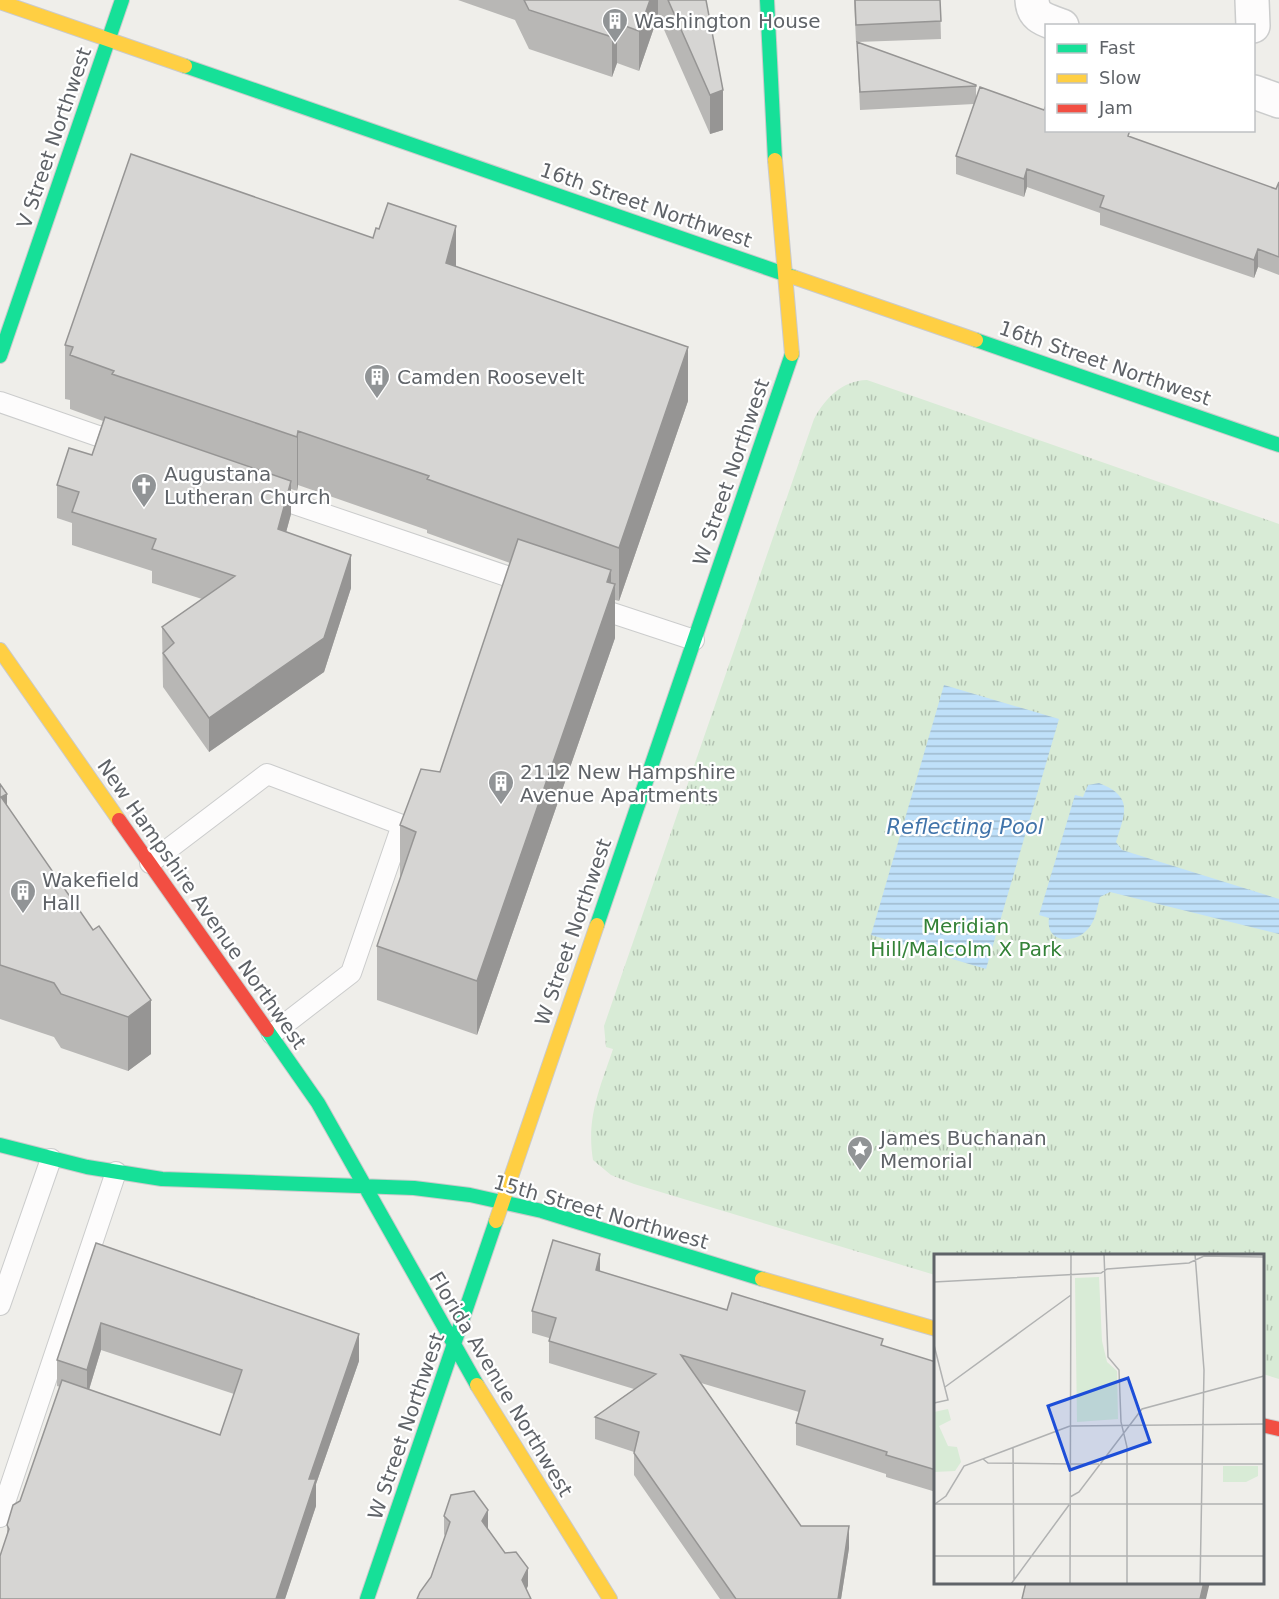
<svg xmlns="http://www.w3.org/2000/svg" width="1279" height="1599" font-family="'DejaVu Sans',sans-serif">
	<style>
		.park { fill: url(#park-tufts) }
		.water { fill: url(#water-rules) }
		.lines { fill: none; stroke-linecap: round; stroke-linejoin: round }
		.lane-casing { stroke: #cbcccc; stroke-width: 22 }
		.street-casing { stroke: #cbcccc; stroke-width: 36 }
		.fast-casing { stroke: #cacacb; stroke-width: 16 }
		.slow-casing { stroke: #cacacb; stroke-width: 16 }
		.jam-casing { stroke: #cacacb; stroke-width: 16 }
		.lane { stroke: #fdfcfc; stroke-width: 20 }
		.street { stroke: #fdfcfc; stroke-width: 33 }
		.fast { stroke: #16e098; stroke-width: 14 }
		.slow { stroke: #ffcf43; stroke-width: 14 }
		.jam { stroke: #f24e42; stroke-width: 14 }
		.wall { fill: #b8b7b5; fill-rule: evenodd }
		.shaded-wall { fill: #969594 }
		.building { fill: #d6d5d3; stroke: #969594; stroke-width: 1.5 }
		.labels { text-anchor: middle; stroke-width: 4.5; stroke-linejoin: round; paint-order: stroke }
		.poi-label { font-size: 20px; fill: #5f6368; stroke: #fff; text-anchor: start }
		.street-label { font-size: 20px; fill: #5f6368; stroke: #fff }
		.park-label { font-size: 20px; fill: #348238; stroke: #fff }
		.water-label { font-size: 21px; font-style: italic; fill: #4174aa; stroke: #fff }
		.inset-road { fill: none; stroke: #b1b2b2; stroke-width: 1.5 }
		.view { fill: #1d4ed8; fill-opacity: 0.15; stroke: #1d4ed8; stroke-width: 3 }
		.inset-edge { fill: none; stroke: #5f6368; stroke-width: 3 }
	</style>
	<defs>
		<pattern id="park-tufts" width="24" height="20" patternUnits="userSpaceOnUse" patternTransform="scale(1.5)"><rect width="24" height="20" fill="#d8ebd6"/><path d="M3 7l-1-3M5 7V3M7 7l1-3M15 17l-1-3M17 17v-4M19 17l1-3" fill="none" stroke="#b2c2b1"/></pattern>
		<pattern id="water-rules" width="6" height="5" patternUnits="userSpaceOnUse" patternTransform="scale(1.5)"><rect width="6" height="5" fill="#bfe0f9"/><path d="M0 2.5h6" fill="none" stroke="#9eb9cd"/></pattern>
	</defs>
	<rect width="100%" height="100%" fill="#efeeea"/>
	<path class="park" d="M867,380l412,144v855l-16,-5 -1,-118h-326l-1,19 -301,-91 -23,-9 -18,-15c-7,-42 7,-72 20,-111l-7,-2 -2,-21 210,-607c12,-22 28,-38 53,-39z"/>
	<path class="water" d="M944,685l115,34 -73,250 -115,-34z
		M1099,783c35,14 26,29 17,59l6,8 157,49v35l-169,-42 -10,5c-3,11 -4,23 -12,32 -14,16 -43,14 -39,-11l-10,-3 36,-120 8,2 5,-12z"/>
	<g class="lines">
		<defs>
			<path id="lane" d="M0,402l121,42
				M265,494l265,90
				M591,606l103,34
				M150,863l117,-89 135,51 -51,148 -79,61
				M0,1305l51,-146
				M0,1517l116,-345"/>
			<path id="street" d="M1032,0c1,19 15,20 30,26
				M1252,0l1,26
				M1254,92l25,9"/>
			<path id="fast" d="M767,0l8,160
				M185,66l608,211
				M976,340l303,105
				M0,356l122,-356
				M597,925l195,-571
				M267,1030l51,73 159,282
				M0,1145l87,22 75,12 252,9 56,7 72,16 220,68
				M367,1599l129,-378"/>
			<path id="slow" d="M0,2l185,64
				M775,160l17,194
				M793,277l183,63
				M0,650l119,170
				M496,1221l101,-296
				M762,1279l174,50
				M477,1385l133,214"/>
			<path id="jam" d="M119,820l148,210
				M1262,1425l17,4"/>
		</defs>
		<use href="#lane" class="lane-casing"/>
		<use href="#street" class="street-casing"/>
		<use href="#fast" class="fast-casing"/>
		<use href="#slow" class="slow-casing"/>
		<use href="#jam" class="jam-casing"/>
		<use href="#lane" class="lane"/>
		<use href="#street" class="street"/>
		<use href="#fast" class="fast"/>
		<use href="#slow" class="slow"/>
		<use href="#jam" class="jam"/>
	</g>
	<path class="wall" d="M458,0h248l17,130 -13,4 -52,-118 -19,55 -22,-8 -5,14 -83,-28 -14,-29z
		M854,0h86l1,39 -84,3 119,43v12l68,13 86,27 146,52 3,-7v93l-21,-8 -4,11 -154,-53v-12l-73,-26 -3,10 -68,-23v-18l18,-52 -114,6 -3,-68h-1z
		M373,238l83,28 232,135 -69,200 -4,-1v38l-138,397 -100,-35v-54l23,-67v-54l40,-53 70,-209 -83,-30v-3l-129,-45 -1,6 -6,-2v25l-5,18 65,56 -27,84 -115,80 -46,-65 -1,-60 40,-28 -50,-16v-12l-80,-26v-22l-15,-5v-33l35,-30 11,-34 -33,-12v-9l-5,-1v-54z
		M0,784l7,22 144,248 -23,17 -67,-23 -7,-11 -54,-18z
		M96,1243l263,118 -43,123v22l-31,93h-285l7,-63v-11l13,-24 40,-114 -3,-1v-26zM101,1350l133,44 -14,41 -131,-45z
		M600,1272l127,38 156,36 53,16v130l-50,-15v-3l-90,-29v-22l3,-11 -98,-29 100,143 48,22 -8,51h-121l-86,-124v-23l-39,-13v-22l39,-28 -85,-26v-25l-17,-5v-22z
		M444,1516l44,13 40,57 -97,-9 14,-41 -1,-2z"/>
	<path class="shaded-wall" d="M650,0h8v16l-19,55v-40z
		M617,23v40l-5,14v-40z
		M723,90v40l-13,4v-39z
		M1027,169v18l-3,10v-18z
		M456,226v54l-10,-17z
		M1258,249v18l-4,11v-18z
		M688,347v54l-69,200v-53z
		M298,431v54l-1,6v-54z
		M291,481v33l-13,48v-33z
		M351,555v33l-27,84 -115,80v-34z
		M611,570v26l4,-12v54l-138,397v-54z
		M7,794v54l-6,-51z
		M151,1000v54l-23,17v-54z
		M600,1254v22l-4,-6z
		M101,1323v27l-14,46v-26z
		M359,1334v27l-43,123v22l-31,93h-9l33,-120z
		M488,1510v19l-6,11v-19z
		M849,1526v22l-8,51h-3z
		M528,1568v18l-6,12v-18z
		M1204,1582h6l-4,17h-6z"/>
	<path class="building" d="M524,0h126l-11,31 -22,-8 -5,14 -83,-27z
		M668,0h38l17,90 -13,5z
		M855,0h85l1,21 -85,4z
		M857,42l119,43v1l-116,6z
		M980,87l64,23 3,-7v27h83l-2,6 148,53 3,-7v75l-21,-8 -4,11 -154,-53 4,-11 -77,-27 -3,10 -68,-23z
		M131,154l242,84 3,-10 3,1 9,-26 68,23 -10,37 242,84 -69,201 -192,-69 2,-3 -131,-45 -1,6 -185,-63 2,-3 -44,-16 3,-8 -8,-2z
		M105,417l186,64 -13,48 73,26 -27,83 -115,80 -46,-65 11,-10 -12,-16 73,-51 -83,-27 4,-10 -84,-27 7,-20 -22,-7 12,-37 23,7z
		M518,539l93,31 -4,12 8,2 -138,397 -100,-35 39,-114 -16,-7 21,-56 19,3z
		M0,784l7,10 -6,3 92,133 6,-4 52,74 -23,17 -67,-23 -7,-11 -54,-18z
		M553,1240l47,14 -4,16 131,40 5,-17 151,46 -2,6 55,17v108l-50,-15 1,-3 -91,-29 9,-32 -124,-36 120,171h48l-11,73h-102l-102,-146 5,-21 -44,-15 61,-43 -107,-33 7,-23 -24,-7z
		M96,1243l263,91 -50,145h7l-40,120h-276v-43l9,-27 -2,-4 6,-20 7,-4 42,-121 158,55 22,-65 -141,-47 -14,47 -30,-10z
		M474,1491l14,19 -6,11 23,32 11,-1 12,16 -6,12 9,19h-114l3,-7 11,-15 19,-55 -6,-6 7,-21z
		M1026,1582h178l-4,17h-178z"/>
	<defs>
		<symbol id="building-pin" viewBox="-11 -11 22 30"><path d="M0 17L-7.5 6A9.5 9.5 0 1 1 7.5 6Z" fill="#919496" stroke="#fff"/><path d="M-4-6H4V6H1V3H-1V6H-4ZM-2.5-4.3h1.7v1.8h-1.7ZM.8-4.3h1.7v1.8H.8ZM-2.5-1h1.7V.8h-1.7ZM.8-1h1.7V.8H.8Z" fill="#fff"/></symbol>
		<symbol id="church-pin" viewBox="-11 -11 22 30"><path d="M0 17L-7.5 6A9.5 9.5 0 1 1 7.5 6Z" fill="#919496" stroke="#fff"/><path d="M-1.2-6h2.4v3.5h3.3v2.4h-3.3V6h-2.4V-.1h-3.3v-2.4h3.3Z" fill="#fff"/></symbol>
		<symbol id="sight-pin" viewBox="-11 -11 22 30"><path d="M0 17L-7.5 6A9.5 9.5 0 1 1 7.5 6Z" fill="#919496" stroke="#fff"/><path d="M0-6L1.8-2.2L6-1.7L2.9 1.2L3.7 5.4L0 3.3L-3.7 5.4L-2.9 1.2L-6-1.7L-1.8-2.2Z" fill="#fff"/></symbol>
	</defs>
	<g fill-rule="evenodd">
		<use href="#building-pin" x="600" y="6" width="30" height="40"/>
		<use href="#building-pin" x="362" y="362" width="30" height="40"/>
		<use href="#church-pin" x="129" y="471" width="30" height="40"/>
		<use href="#building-pin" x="486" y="768" width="30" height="40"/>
		<use href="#building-pin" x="8" y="877" width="30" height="40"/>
		<use href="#sight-pin" x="845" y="1134" width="30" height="40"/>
	</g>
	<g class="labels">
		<g class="poi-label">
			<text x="634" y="28">Washington House</text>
			<text x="397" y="384">Camden Roosevelt</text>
			<text x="164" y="481">Augustana<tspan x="164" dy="23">Lutheran Church</tspan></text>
			<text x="520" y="779">2112 New Hampshire<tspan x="520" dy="23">Avenue Apartments</tspan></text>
			<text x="42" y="887">Wakefield<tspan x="42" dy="23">Hall</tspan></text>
			<text x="880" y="1145">James Buchanan<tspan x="880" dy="23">Memorial</tspan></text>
		</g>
		<g class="street-label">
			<text transform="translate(54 138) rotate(-71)" y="7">V Street Northwest</text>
			<text transform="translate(646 205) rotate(19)" y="7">16th Street Northwest</text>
			<text transform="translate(1105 363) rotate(19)" y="7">16th Street Northwest</text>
			<text transform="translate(731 472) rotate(-71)" y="7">W Street Northwest</text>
			<text transform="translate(202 904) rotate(55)" y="7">New Hampshire Avenue Northwest</text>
			<text transform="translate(573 932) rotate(-71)" y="7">W Street Northwest</text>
			<text transform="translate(601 1212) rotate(16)" y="7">15th Street Northwest</text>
			<text transform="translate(501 1384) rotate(59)" y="7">Florida Avenue Northwest</text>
			<text transform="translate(406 1426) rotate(-71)" y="7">W Street Northwest</text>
		</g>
		<g class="park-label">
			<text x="966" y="933">Meridian<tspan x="966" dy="23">Hill/Malcolm X Park</tspan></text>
		</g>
		<g class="water-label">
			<text x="965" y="834">Reflecting Pool</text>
		</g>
	</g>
	<g transform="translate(934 1254)">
		<rect width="330" height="330" fill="#efeeea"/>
		<path d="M165,23l3,64 5,21 10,9 1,48 -41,3 -2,-144zM289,212h35v10l-12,6h-23z" fill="#d8ebd6"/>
		<path d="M14,155l3,11 -12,6 9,20 9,1 4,15 -6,9 -21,1v-60zM289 220a8 8 0 1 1 16 0a8 8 0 1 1-16 0Z" fill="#d8ebd6"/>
		<path class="inset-road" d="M170,0l4,103 11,13 2,52 6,25v57M261,0l9,116 -4,214M0,28l167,-9 6,-4 82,-6 15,-7 60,1M0,91l14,55 -14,3M11,133l126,-92M136,172l194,-2M79,194l1,132M49,205l5,4 82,1M136,210h29M166,210h164M136,243l9,-5 63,-83 122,-33M0,250h330M1,250l11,-8 18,-30 106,-40M0,302h96M96,302h40M136,302h194M77,330l58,-79M136,330l1,-330M193,330v-80"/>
		<path class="view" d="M194,124l22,64 -80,28 -22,-64z"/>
		<rect width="330" height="330" class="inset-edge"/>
	</g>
	<rect x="1045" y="24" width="210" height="108" fill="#ffffff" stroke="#bfc1c3" stroke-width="1.5"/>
	<rect x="1057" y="44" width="30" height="9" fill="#16e098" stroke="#bfc1c3" stroke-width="1.5"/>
	<text x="1099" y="54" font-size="18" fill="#5f6368">Fast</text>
	<rect x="1057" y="74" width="30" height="9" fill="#ffcf43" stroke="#bfc1c3" stroke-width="1.5"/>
	<text x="1099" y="84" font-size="18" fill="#5f6368">Slow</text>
	<rect x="1057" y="104" width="30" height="9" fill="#f24e42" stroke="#bfc1c3" stroke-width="1.5"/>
	<text x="1099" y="114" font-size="18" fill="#5f6368">Jam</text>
</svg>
